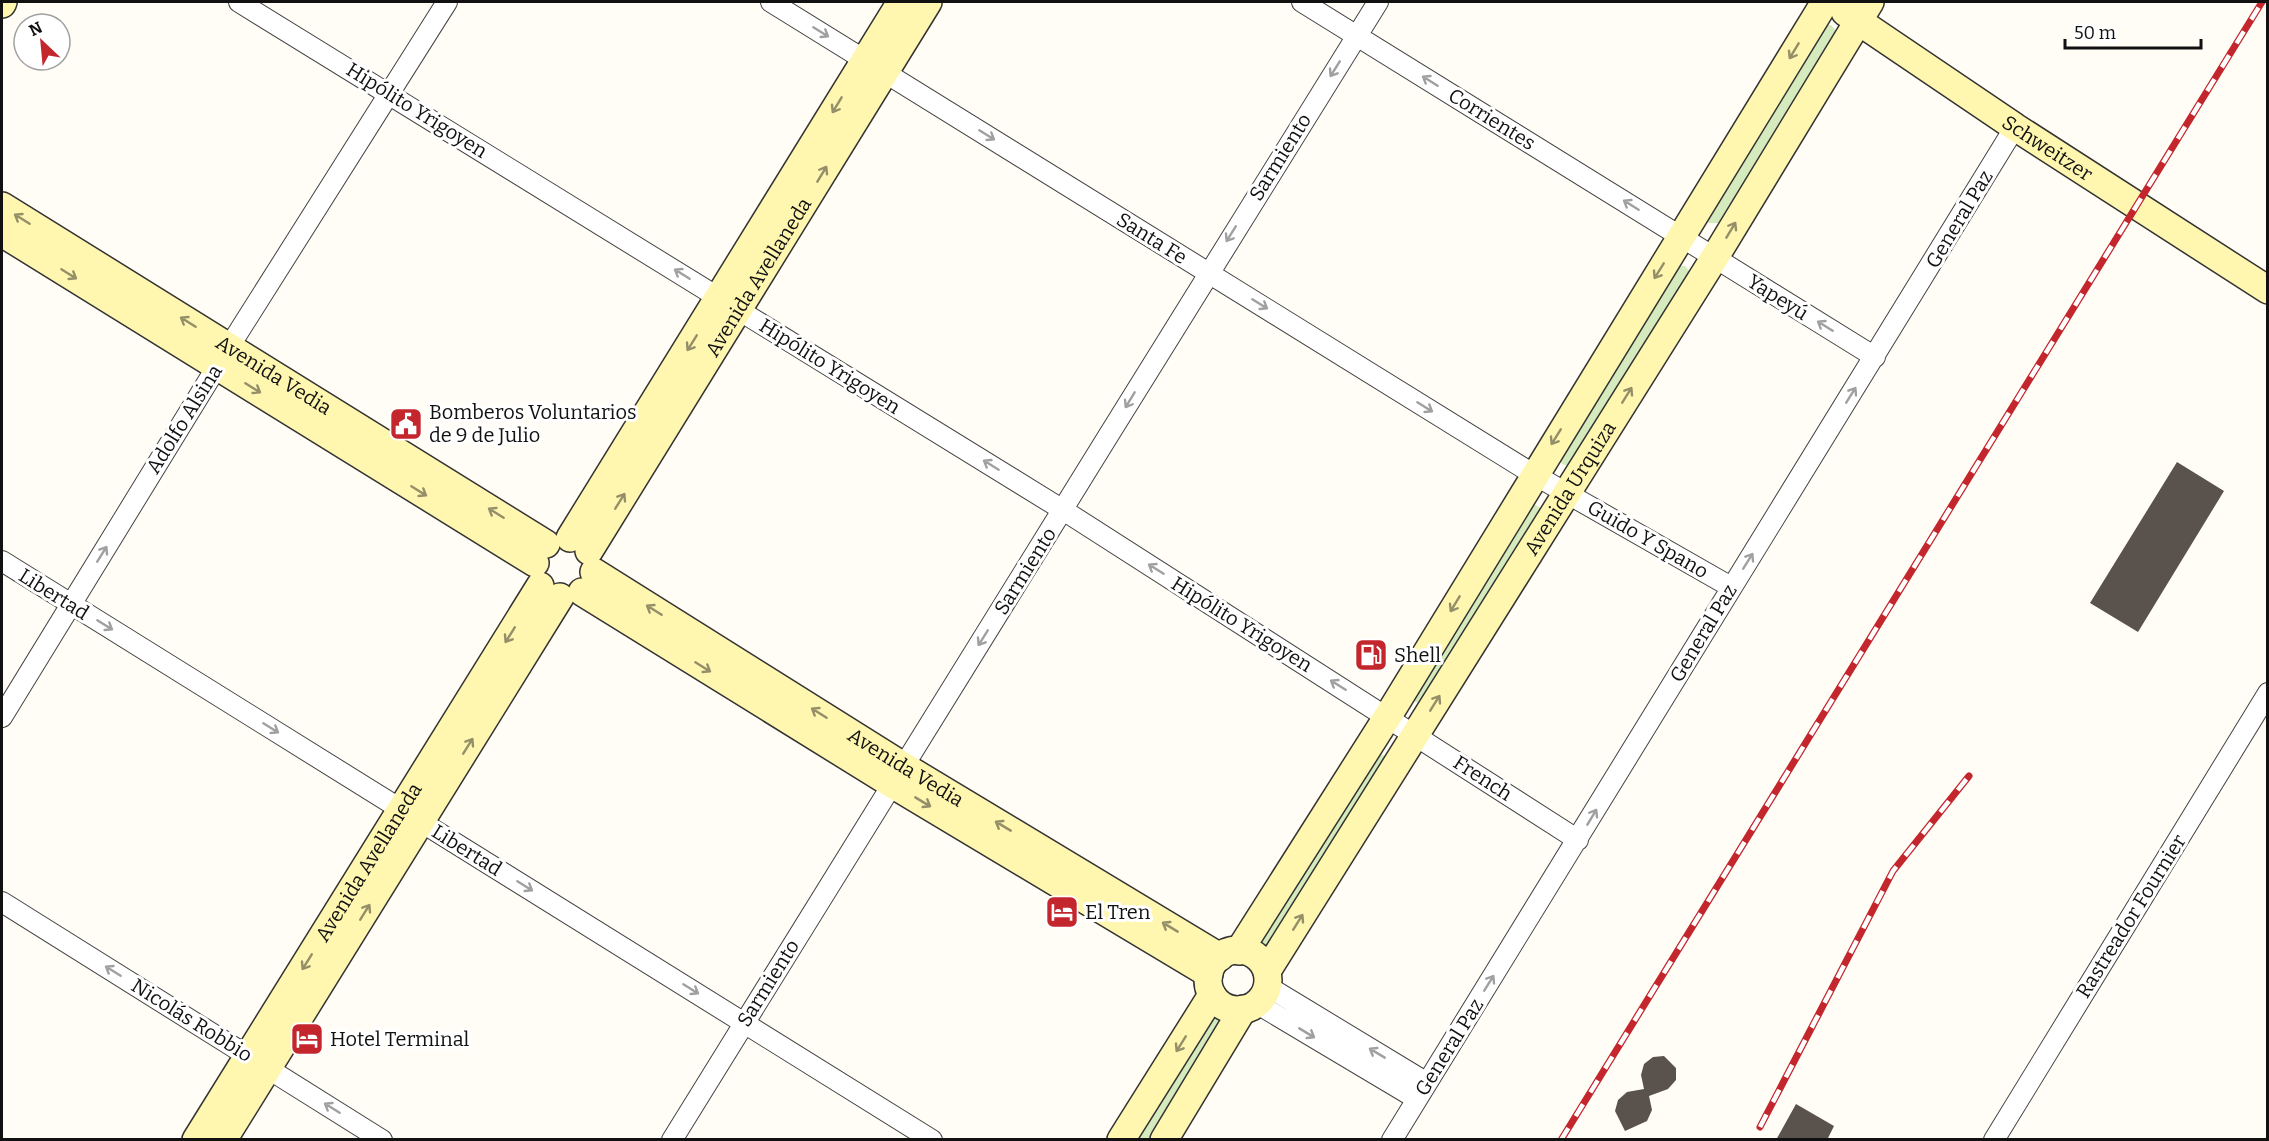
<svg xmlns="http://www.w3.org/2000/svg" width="2269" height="1141" font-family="Bitter,serif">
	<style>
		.green { fill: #d5ebbd }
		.building { fill: #5a524d }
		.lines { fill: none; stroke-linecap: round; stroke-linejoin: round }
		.street-casing { stroke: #444; stroke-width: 22 }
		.secondary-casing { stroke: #333; stroke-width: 30 }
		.street { stroke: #fff; stroke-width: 20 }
		.secondary { stroke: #fff6b0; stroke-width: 27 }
		.rail-casing { stroke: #c4262e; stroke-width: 7 }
		.rail { stroke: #fff; stroke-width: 4.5; stroke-dasharray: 14; stroke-linecap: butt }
		.oneway { stroke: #a0a0a0 }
		.oneway2 { stroke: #948f68 }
		.labels { text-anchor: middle; stroke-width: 6; stroke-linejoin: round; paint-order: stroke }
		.street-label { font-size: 20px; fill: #111; stroke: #fff }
		.poi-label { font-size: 20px; fill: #111; stroke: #fff; text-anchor: start }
	</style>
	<rect width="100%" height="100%" fill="#fffdf5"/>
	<path class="green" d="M1825,25h6l7,8 -117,190h-12l-3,-1z
		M1679,266h6l6,7 -122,193 -7,-2 -3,-5z
		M1534,504l8,5 -122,195 -8,-4z
		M1378,752l8,5 -121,196 -7,-1 -3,-5z
		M1219,1006l10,2 -73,131 -23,1z"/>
	<path class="building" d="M2177,462l47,29 -86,141 -48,-29z
		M1664,1056l12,12v12l-8,9 -19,7 3,14 -5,11 -22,10 -10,-20 3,-11 9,-8 17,-3 -3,-14 3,-11 9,-7z
		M1796,1104l38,22 -7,14h-51z"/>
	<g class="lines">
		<defs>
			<path id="street" d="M239,2l824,508 515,330
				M771,2l762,472 198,113
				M1302,2l573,355
				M2,561l930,579
				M2,717l227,-370 218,-345
				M2,902l380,238
				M1267,986l160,97
				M1256,1003l161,96
				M672,1140c235,-380 470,-759 706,-1138
				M1392,1140l623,-1013
				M1994,1140l274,-447"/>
			<g id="secondary">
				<path d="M2,4l1,-2"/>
				<path id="s1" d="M1845,12l170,115 253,163"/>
				<path id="s2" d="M2,206l544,338"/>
				<path d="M2,233l533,330"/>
				<path d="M570,538l331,-536"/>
				<path id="s3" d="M589,551l339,-549"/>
				<path id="s4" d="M594,572l309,194 317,191"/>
				<path d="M582,592l310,192 317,190"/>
				<circle cx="1238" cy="980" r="30"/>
				<path d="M1239,951l149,-235 437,-714"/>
				<path id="s5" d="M1267,971l448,-714 155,-255"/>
				<path id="s6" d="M196,1140l344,-554"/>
				<path d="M223,1140l337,-543"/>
				<path d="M1121,1140l91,-145"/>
				<path d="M1164,1140l79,-131"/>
			</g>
		</defs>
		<use href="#street" class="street-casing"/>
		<use href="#secondary" class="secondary-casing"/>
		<use href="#street" class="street"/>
		<use href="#secondary" class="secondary"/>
		<defs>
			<path id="rail" d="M1760,1127l133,-256 76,-95
				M1561,1140l701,-1138"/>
		</defs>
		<use href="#rail" class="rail-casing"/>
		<use href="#rail" class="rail"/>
	</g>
	<defs><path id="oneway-shaft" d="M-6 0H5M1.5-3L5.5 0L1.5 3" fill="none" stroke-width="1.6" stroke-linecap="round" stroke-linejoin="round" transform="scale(1.5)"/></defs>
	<g class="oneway">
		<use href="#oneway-shaft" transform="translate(821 32) rotate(32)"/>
		<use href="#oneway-shaft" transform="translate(1335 69) rotate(122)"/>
		<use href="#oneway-shaft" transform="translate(1430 81) rotate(-148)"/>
		<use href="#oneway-shaft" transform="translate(987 135) rotate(32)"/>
		<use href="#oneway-shaft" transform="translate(1631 205) rotate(-148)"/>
		<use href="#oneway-shaft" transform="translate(1231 234) rotate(122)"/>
		<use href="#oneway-shaft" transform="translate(682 274) rotate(-148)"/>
		<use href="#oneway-shaft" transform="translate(1260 304) rotate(32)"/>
		<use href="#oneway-shaft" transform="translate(1825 326) rotate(-148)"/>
		<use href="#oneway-shaft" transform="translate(1851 395) rotate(-58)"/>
		<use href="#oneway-shaft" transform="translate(1130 400) rotate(121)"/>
		<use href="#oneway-shaft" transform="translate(1425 407) rotate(32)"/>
		<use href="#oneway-shaft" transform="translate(991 465) rotate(-148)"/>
		<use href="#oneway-shaft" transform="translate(102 554) rotate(-58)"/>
		<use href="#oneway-shaft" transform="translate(1748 561) rotate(-58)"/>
		<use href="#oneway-shaft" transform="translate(1156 569) rotate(-148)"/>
		<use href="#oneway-shaft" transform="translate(105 625) rotate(32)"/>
		<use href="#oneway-shaft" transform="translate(983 638) rotate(122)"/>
		<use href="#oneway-shaft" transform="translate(1338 685) rotate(-148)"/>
		<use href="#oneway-shaft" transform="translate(271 728) rotate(32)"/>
		<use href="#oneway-shaft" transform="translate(1592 817) rotate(-59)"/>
		<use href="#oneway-shaft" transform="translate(525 886) rotate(32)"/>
		<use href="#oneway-shaft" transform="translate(113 971) rotate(-148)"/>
		<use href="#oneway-shaft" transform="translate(1489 983) rotate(-58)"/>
		<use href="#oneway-shaft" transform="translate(691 989) rotate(32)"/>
		<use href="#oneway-shaft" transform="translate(1307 1033) rotate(31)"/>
		<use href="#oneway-shaft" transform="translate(1377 1053) rotate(-149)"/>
		<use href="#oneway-shaft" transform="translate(332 1108) rotate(-148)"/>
	</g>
	<g class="oneway2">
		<use href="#oneway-shaft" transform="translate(1794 51) rotate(121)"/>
		<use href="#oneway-shaft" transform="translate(837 105) rotate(121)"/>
		<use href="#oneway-shaft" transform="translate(822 174) rotate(-59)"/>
		<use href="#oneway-shaft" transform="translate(22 219) rotate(-148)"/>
		<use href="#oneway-shaft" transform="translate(1731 230) rotate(-59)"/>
		<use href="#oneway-shaft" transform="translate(1659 271) rotate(122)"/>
		<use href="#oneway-shaft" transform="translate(69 274) rotate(32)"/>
		<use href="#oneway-shaft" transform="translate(188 322) rotate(-148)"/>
		<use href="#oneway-shaft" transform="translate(692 343) rotate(122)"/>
		<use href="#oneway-shaft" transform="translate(253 388) rotate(32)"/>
		<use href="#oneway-shaft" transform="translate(1627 395) rotate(-58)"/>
		<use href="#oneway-shaft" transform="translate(1556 437) rotate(122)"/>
		<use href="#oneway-shaft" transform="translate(419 491) rotate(32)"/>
		<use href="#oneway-shaft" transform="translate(620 501) rotate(-58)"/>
		<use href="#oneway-shaft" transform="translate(496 513) rotate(-148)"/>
		<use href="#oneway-shaft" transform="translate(1455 604) rotate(121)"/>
		<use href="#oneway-shaft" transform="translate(654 610) rotate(-148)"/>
		<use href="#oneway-shaft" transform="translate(510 635) rotate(122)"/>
		<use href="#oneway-shaft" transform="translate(703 667) rotate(32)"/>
		<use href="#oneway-shaft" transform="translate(1435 703) rotate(-58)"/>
		<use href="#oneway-shaft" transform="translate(819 713) rotate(-148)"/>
		<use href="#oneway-shaft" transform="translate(468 746) rotate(-58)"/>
		<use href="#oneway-shaft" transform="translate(923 802) rotate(31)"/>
		<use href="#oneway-shaft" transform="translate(1003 826) rotate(-149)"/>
		<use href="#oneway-shaft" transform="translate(365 912) rotate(-58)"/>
		<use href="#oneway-shaft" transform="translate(1298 922) rotate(-58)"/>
		<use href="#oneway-shaft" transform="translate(1170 927) rotate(-149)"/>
		<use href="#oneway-shaft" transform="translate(307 962) rotate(122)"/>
		<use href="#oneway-shaft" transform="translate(1181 1044) rotate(122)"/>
	</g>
	<defs>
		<symbol id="civic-square" viewBox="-11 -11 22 22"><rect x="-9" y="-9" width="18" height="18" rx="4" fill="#c4262e" stroke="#fff"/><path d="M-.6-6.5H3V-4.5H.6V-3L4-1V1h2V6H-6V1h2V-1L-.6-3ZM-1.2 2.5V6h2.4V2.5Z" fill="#fff"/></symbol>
		<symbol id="fuel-square" viewBox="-11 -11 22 22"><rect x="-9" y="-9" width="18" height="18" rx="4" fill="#c4262e" stroke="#fff"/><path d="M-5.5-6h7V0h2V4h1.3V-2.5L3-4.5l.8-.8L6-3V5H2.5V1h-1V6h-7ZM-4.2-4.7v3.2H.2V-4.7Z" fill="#fff"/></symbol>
		<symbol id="hotel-square" viewBox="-11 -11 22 22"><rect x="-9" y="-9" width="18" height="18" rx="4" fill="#c4262e" stroke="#fff"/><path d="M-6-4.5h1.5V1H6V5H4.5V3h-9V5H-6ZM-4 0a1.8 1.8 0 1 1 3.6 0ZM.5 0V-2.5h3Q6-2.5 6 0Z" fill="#fff"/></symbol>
	</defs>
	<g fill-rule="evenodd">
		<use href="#civic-square" x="387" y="405" width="38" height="38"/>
		<use href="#fuel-square" x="1352" y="636" width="38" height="38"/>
		<use href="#hotel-square" x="1043" y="893" width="38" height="38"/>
		<use href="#hotel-square" x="288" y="1020" width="38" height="38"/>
	</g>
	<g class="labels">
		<g class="street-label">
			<text transform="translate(417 110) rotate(32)" y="7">Hipólito Yrigoyen</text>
			<text transform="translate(1492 119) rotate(32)" y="7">Corrientes</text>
			<text dy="7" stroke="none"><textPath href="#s1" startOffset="244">Schweitzer</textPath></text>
			<text transform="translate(1280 157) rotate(-58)" y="7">Sarmiento</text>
			<text transform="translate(1959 219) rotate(-59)" y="7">General Paz</text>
			<text transform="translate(1152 238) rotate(32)" y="7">Santa Fe</text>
			<text dy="7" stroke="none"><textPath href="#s3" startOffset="322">Avenida Avellaneda</textPath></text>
			<text transform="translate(1778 297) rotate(32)" y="7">Yapeyú</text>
			<text transform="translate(830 366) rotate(32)" y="7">Hipólito Yrigoyen</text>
			<text dy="7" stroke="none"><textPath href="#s2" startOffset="320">Avenida Vedia</textPath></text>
			<text transform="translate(184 419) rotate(-58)" y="7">Adolfo Alsina</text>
			<text dy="7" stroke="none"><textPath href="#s5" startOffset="570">Avenida Urquiza</textPath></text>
			<text transform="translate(1648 539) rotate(30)" y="7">Guido Y Spano</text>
			<text transform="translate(1025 571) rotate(-58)" y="7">Sarmiento</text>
			<text transform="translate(54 594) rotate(32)" y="7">Libertad</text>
			<text transform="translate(1242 624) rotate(32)" y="7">Hipólito Yrigoyen</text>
			<text transform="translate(1703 633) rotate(-59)" y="7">General Paz</text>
			<text dy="7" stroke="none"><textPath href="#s4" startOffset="368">Avenida Vedia</textPath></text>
			<text transform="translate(1483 778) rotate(33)" y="7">French</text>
			<text transform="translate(467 850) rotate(32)" y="7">Libertad</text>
			<text dy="7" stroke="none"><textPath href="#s6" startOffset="327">Avenida Avellaneda</textPath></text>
			<text transform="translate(2131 916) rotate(-58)" y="7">Rastreador Fournier</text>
			<text transform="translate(768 983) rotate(-58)" y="7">Sarmiento</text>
			<text transform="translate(192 1020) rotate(32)" y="7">Nicolás Robbio</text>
			<text transform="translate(1449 1047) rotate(-58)" y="7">General Paz</text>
		</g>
		<g class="poi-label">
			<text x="429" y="419">Bomberos Voluntarios<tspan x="429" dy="23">de 9 de Julio</tspan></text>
			<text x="1394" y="662">Shell</text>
			<text x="1085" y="919">El Tren</text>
			<text x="330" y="1046">Hotel Terminal</text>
		</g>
	</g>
	<rect width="2269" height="1141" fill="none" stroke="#111111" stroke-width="6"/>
	<g transform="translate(42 42) rotate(334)"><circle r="28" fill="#ffffff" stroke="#a0a0a0" stroke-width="1.5"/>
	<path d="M0-4.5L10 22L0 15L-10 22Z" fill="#c4262e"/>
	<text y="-9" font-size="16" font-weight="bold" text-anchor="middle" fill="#111111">N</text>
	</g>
	<path d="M2065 39v9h136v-9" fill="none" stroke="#111111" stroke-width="3"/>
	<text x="2074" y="39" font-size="18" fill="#111111" stroke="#ffffff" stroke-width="4.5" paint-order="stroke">50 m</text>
</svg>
